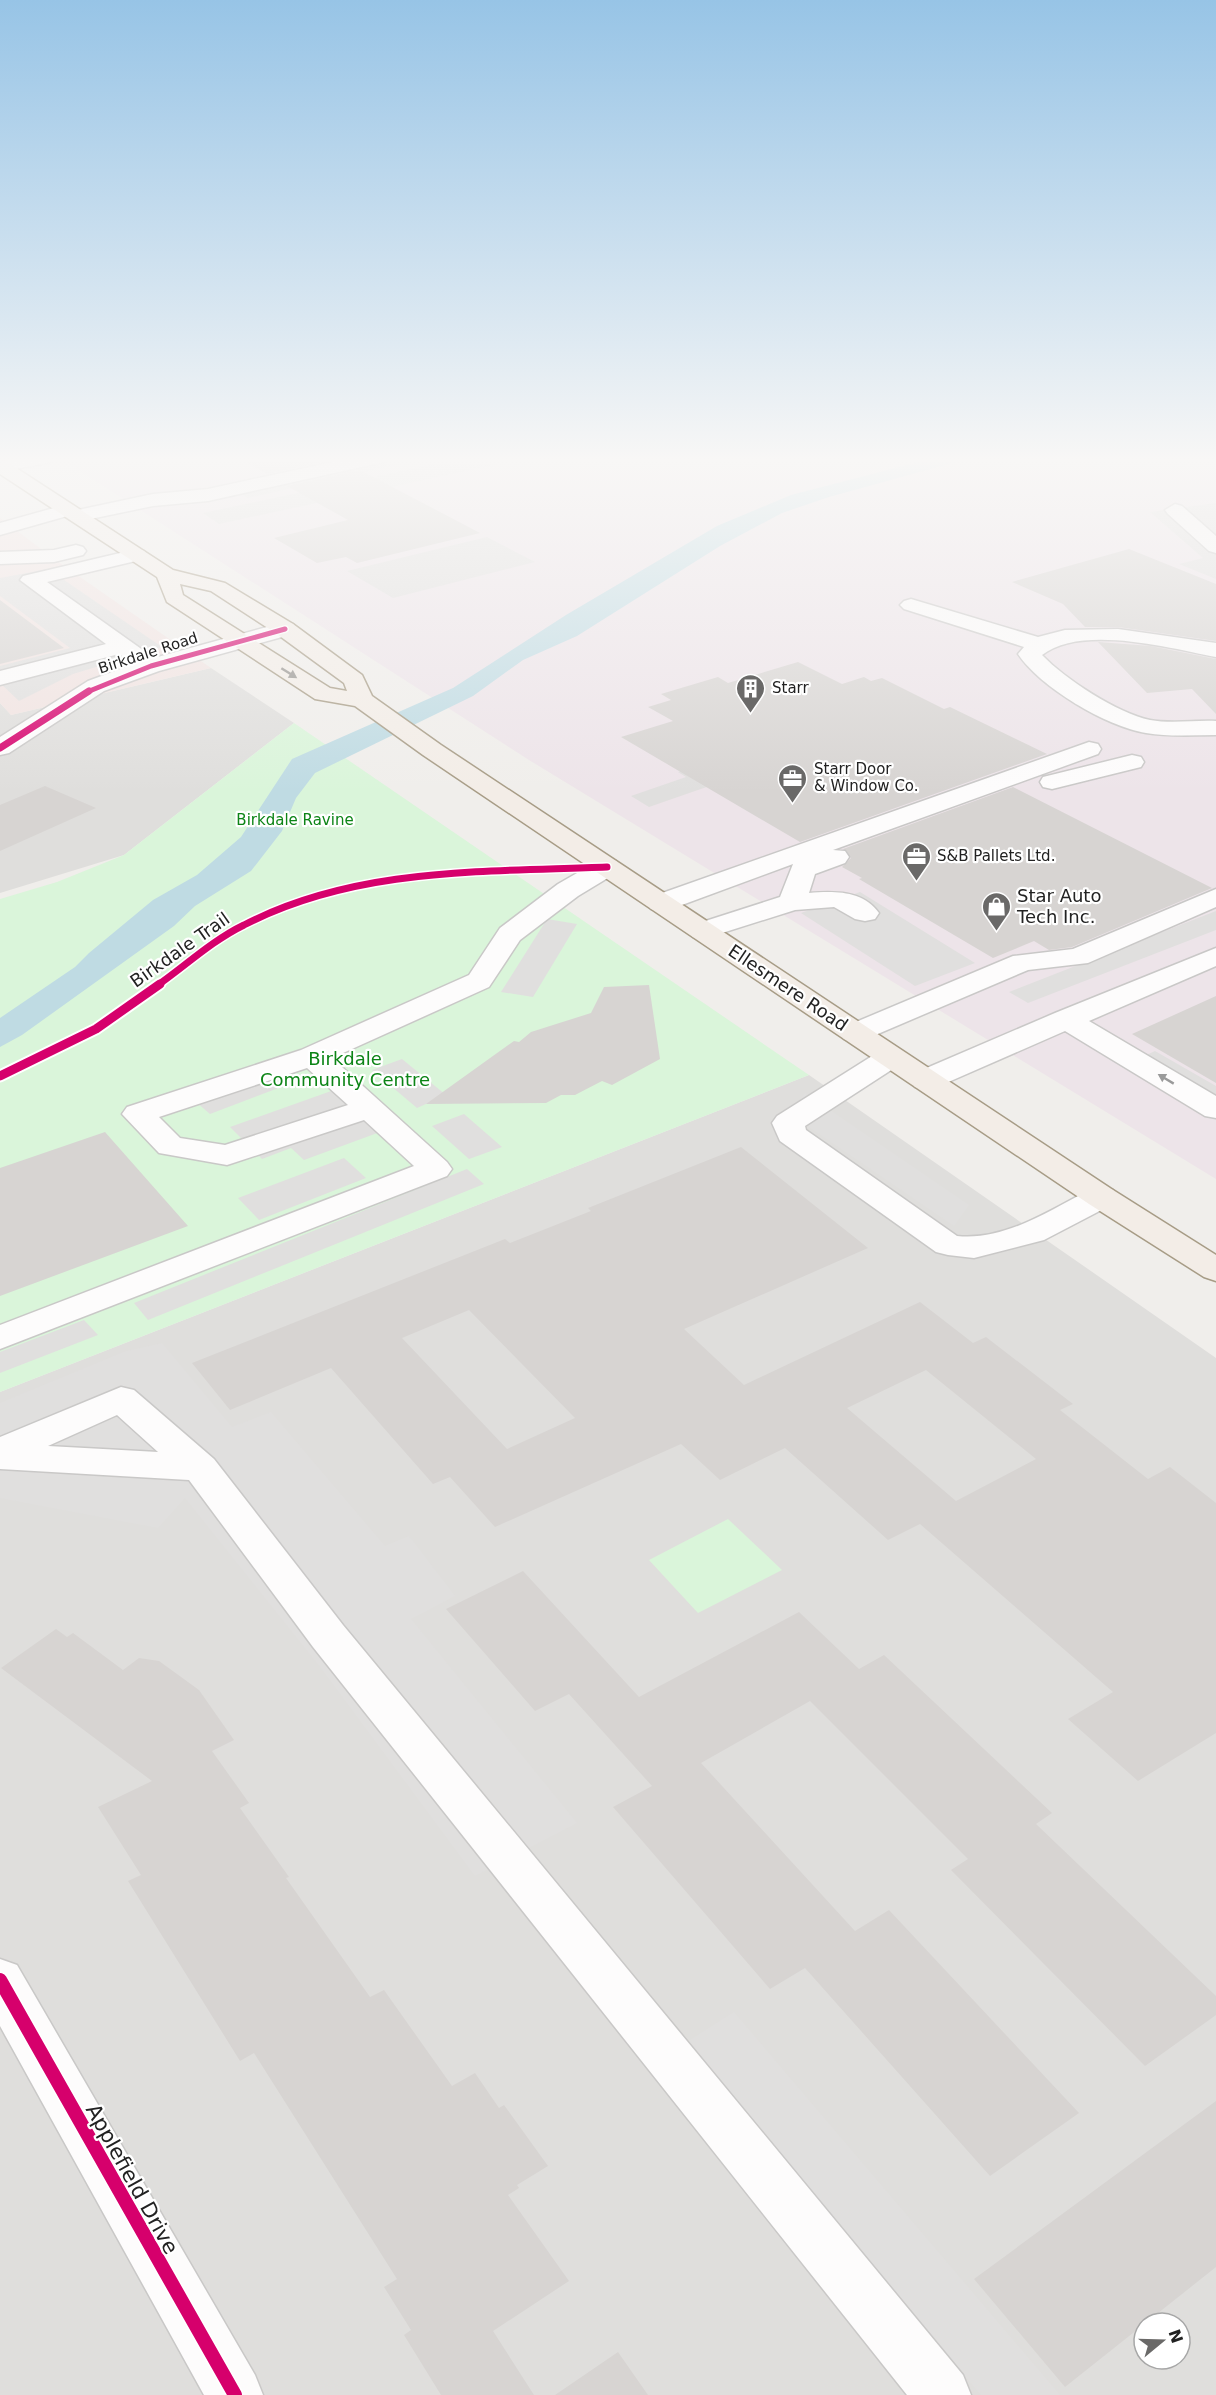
<svg xmlns="http://www.w3.org/2000/svg" width="1216" height="2395" font-family="'DejaVu Sans',sans-serif">
	<style>
		.residential { fill: #dfdedc; fill-rule: evenodd }
		.commercial { fill: #f1e3e1 }
		.industrial { fill: #ede4e9 }
		.park { fill: #daf5da }
		.parking { fill: #e0dfde }
		.water { fill: #bfdbe3 }
		.building { fill: #d7d4d2; fill-rule: evenodd }
		.lines { fill: none; stroke-linecap: round; stroke-linejoin: round }
		.minor-casing { stroke: #c9c8c7; stroke-width: 3 }
		.major-casing { stroke: #a79c86; stroke-width: 3 }
		.minor { fill: #fdfcfc; fill-rule: evenodd }
		.major { fill: #f3ede7; fill-rule: evenodd }
		.cycleway-far3-casing { stroke: #fff; stroke-width: 8 }
		.cycleway-far2-casing { stroke: #fff; stroke-width: 10 }
		.cycleway-far1-casing { stroke: #fff; stroke-width: 13 }
		.cycleway-casing { stroke: #fff; stroke-width: 17 }
		.cycleway-far3 { stroke: #d6006c; stroke-width: 5 }
		.cycleway-far2 { stroke: #d6006c; stroke-width: 7 }
		.cycleway-far1 { stroke: #d6006c; stroke-width: 9 }
		.cycleway { stroke: #d6006c; stroke-width: 14 }
		.oneway { fill: #95928e }
		.oneway2 { fill: #9a9a9a }
		.labels { text-anchor: middle; stroke-width: 4.5; stroke-linejoin: round; paint-order: stroke }
		.far-street-label { font-size: 15px; fill: #222; stroke: #fff }
		.far-poi-label { font-size: 15px; fill: #222; stroke: #fff; text-anchor: start }
		.far-park-label { font-size: 15px; fill: #0c8416; stroke: #fff }
		.poi-label { font-size: 18px; fill: #222; stroke: #fff; text-anchor: start }
		.street-label { font-size: 18px; fill: #222; stroke: #fff }
		.park-label { font-size: 18px; fill: #0c8416; stroke: #fff }
		.near-street-label { font-size: 21px; fill: #222; stroke: #fff }
	</style>
	<rect width="100%" height="100%" fill="#f0eeeb"/>
	<path class="residential" d="M211,668l83,55 -170,132 -124,38v-190l11,12z
		M809,1075l407,283v1037h-1216v-1003zM1144,2323h36v36h-36z"/>
	<path class="commercial" d="M0,518l57,43 154,107 -200,47 -11,-12z"/>
	<path class="industrial" d="M58,457h1158v722l-687,-419z"/>
	<path class="park" d="M294,723l515,352 -809,317v-493l57,-17 67,-27z
		M728,1519l54,51 -84,43 -49,-53z"/>
	<path class="parking" d="M359,457h71l-182,41 -20,-12z
		M468,457h63l-312,67 -16,-11z
		M1216,503v76l-37,-15 24,-6 -53,-46z
		M487,537l48,25 -142,36 -46,-27z
		M48,569l114,78 -89,27 -54,27 -19,-18v-17l70,-18 -70,-52v-18z
		M779,738l28,14 -158,55 -18,-11 55,-19 -8,-5z
		M860,892l115,71 -60,23 -114,-73z
		M1216,911v19l-188,73 -19,-11z
		M547,919l30,5 -44,73 -32,-5z
		M1155,1051l61,35v32l-91,-53z
		M402,1059l44,36 -29,13 -45,-38z
		M267,1076l14,11 -71,27 -14,-12z
		M334,1090l46,42 -76,28 -13,-12 -29,11 -32,-32z
		M805,1093l164,112 -15,21 -164,-112z
		M464,1114l38,33 -33,12 -37,-33z
		M344,1158l22,20 -107,42 -21,-22z
		M467,1169l17,15 -336,136 -14,-17z
		M84,1320l14,15 -98,38v-21z
		M162,1343l70,84 39,-15 114,134 24,-10 46,60 -44,23 166,204 -102,53 -154,-208 -136,-170 -27,30 -158,-30v-95l126,-52z
		M734,2012l326,383h-79l-299,-350z"/>
	<path class="water" d="M938,457h36l-145,40 -47,16 -62,33 -143,90 -54,24 -50,36 -158,77 -19,25 -14,33 -31,40 -56,35 -21,20 -152,109 -22,12v-29l75,-51 14,-14 64,-53 44,-25 44,-38 51,-78 161,-71 113,-73 151,-89 74,-31z"/>
	<path class="building" d="M238,457h100l1,1 -72,16z
		M360,470l120,63 -123,30 -11,-6 -29,6 -43,-25 74,-18 -61,-34z
		M1129,549l87,35v57l-98,-14h-33l-22,-23 -51,-22z
		M0,600l64,48 -64,16z
		M1098,642l53,4 65,13v55l-24,-25 -45,4z
		M798,662l44,22 22,-7 7,4 11,-3 62,31 6,-2 97,47 -247,88 -179,-105 52,-16 -25,-14 23,-7 -10,-6 57,-17 10,6z
		M45,786l51,22 -96,43v-46z
		M1013,787l199,101 -140,59 -23,3 -15,-9 -41,17 -134,-79 3,-1 -20,-11 9,-9 -8,-9z
		M649,985l11,74 -48,26 -10,-4 -27,14h-14l-15,8 -120,1 88,-63 5,1 12,-10 60,-19 13,-26z
		M1216,996v87l-84,-49z
		M105,1132l83,94 -188,70v-128z
		M741,1147l127,101 -184,81 60,56 176,-83 53,41 13,-6 87,67 -13,6 88,69 22,-12 46,36v230l-78,48 -70,-62 45,-27 -193,-168 -32,16 -103,-92 -65,32 -39,-36 -186,83 -45,-50 -17,7 -102,-116 -101,42 -38,-47 313,-124 5,4 81,-32 -3,-3zM469,1310l106,108 -68,31 -105,-111zM926,1370l110,89 -80,42 -109,-93z
		M523,1571l116,126 160,-85 60,57 25,-14 168,158 -16,11 180,172v19l-71,51 -194,-196 17,-11 -158,-158 -109,62 154,168 34,-21 190,203 -89,63 -185,-208 -35,21 -157,-182 39,-21 -83,-92 -34,17 -89,-102z
		M56,1629l11,8 6,-4 50,37 16,-12 20,3 40,29 35,50 -22,11 37,52 -9,5 49,69 -3,1 84,119 14,-7 68,96 23,-13 24,35 5,-3 44,61 -31,19 2,3 -11,7 61,86 -76,50 41,64h-93l-37,-60 7,-5 -27,-43 13,-8 -143,-226 -14,8 -112,-180 13,-6 -43,-68 54,-26 -151,-113z
		M1216,2101v166l-151,120 -91,-108z
		M618,2352l30,43h-93z"/>
	<g class="lines">
		<defs>
			<path id="minor" d="M23,457h38l-9,5 -52,10v-10z
				M356,457h37l-9,5 -176,39 -55,5 -77,16 -9,-6 -67,19v-12l68,-19 10,6 75,-16 55,-5z
				M1175,504l7,2 34,30v17l-7,-2 -41,-37 -3,-4z
				M76,545l7,2 3,4 -3,4 -29,7 -54,2v-12l54,-2z
				M137,549l7,2 3,4 -3,4 -97,23 107,76 131,-36 8,2 3,5 -3,5 -134,37 -55,20 -95,62 -9,2v-18l88,-56 46,-17 -15,-10 -119,31v-14l106,-27 -86,-64 3,-4z
				M911,599l127,38 27,-7 53,-1 98,14v14c-46,-9 -135,-33 -174,-2 23,24 75,58 108,65 21,4 45,0 66,1v14c-23,0 -47,2 -70,-2 -40,-7 -105,-45 -128,-79l6,-7 -120,-38 -4,-4 4,-4z
				M1089,742l9,2 3,5 -3,5 -265,96 12,1 4,6 -4,6 -30,11 -6,19c24,-2 54,-3 70,20l-4,6 -10,2 -10,-2 -21,-12 -39,3 -92,29 -10,-2 -4,-6 4,-6 87,-28 13,-33 -122,45 -10,2 -10,-2 -4,-6 4,-6z
				M1132,755l9,2 3,5 -3,5 -89,22 -9,-2 -3,-5 3,-5z
				M607,859l9,2 4,6 -4,6 -38,23 -58,44 -31,47 -157,71 115,104 5,7 -5,7 -447,173v-24l414,-159 -50,-46 -137,45 -68,-12 -37,-39 5,-7 174,-57 168,-75 31,-47 58,-44 40,-23zM307,1068l41,37 -123,40 -45,-7 -21,-21z
				M1216,889v18l-128,56 -60,7 -162,69 -11,3 -11,-3 -4,-6 4,-6 169,-71 60,-7z
				M1216,948v18l-127,55 127,75v22l-11,-2 -140,-85 -128,56 -11,2 -11,-2 -4,-7 4,-7 140,-60z
				M891,1048l11,3 4,6 -4,6 -97,63 1,4 151,106c47,5 92,-25 132,-46l12,-3 12,3 4,7 -4,7 -69,36 -70,18 -26,-3 -12,-3 -156,-111 -8,-18 5,-7 103,-65z
				M121,1387l13,3 80,69 129,166 620,750 8,20h-64l-594,-748 -124,-167 -189,-11v-32zM117,1415l41,37 -110,-6z
				M0,1959l17,6 238,410 8,20h-59l-204,-369z"/>
			<path id="major" d="M0,460l7,2 166,108 52,13 68,41 69,51 10,21 69,49 672,445 103,65v26l-12,-4 -115,-73 -666,-449 -68,-49 -40,-7 -148,-97 -10,-25 -157,-103zM180,584l31,7 66,43 67,49 3,8 -17,-3 -147,-93z"/>
		</defs>
		<use href="#minor" class="minor-casing"/>
		<use href="#major" class="major-casing"/>
		<use href="#minor" class="minor"/>
		<use href="#major" class="major"/>
		<defs>
			<path id="cycleway-far3" d="M87,692l64,-26 134,-37"/>
			<path id="cycleway-far2" d="M0,748l89,-57
				M158,985c27,-19 55,-45 86,-60 112,-58 240,-53 363,-58"/>
			<path id="cycleway-far1" d="M0,1076l96,-47 64,-45"/>
			<path id="cycleway" d="M0,1980l235,415"/>
		</defs>
		<use href="#cycleway-far3" class="cycleway-far3-casing"/>
		<use href="#cycleway-far2" class="cycleway-far2-casing"/>
		<use href="#cycleway-far1" class="cycleway-far1-casing"/>
		<use href="#cycleway" class="cycleway-casing"/>
		<use href="#cycleway-far3" class="cycleway-far3"/>
		<use href="#cycleway-far2" class="cycleway-far2"/>
		<use href="#cycleway-far1" class="cycleway-far1"/>
		<use href="#cycleway" class="cycleway"/>
	</g>
	<defs><path id="oneway-solid" d="M-6-.8H1V-3.2L6.5 0L1 3.2V.8H-6Z" transform="scale(1.5)"/></defs>
	<use class="oneway" href="#oneway-solid" transform="translate(289 673) rotate(32)"/>
	<use class="oneway2" href="#oneway-solid" transform="translate(1166 1079) rotate(-149)"/>
	<linearGradient id="sky" x2="0" y2="1"><stop stop-color="#97c4e6"/><stop offset="0.58" stop-color="#f8f7f6"/><stop offset="1" stop-color="#f8f7f6" stop-opacity="0"/></linearGradient>
	<rect width="1216" height="793" fill="url(#sky)"/>
	<defs>
		<symbol id="building-pin" viewBox="-11 -11 22 30"><path d="M0 17L-7.5 6A9.5 9.5 0 1 1 7.5 6Z" fill="#6a6968" stroke="#fff"/><path d="M-4-6H4V6H1V3H-1V6H-4ZM-2.5-4.3h1.7v1.8h-1.7ZM.8-4.3h1.7v1.8H.8ZM-2.5-1h1.7V.8h-1.7ZM.8-1h1.7V.8H.8Z" fill="#fff"/></symbol>
		<symbol id="office-pin" viewBox="-11 -11 22 30"><path d="M0 17L-7.5 6A9.5 9.5 0 1 1 7.5 6Z" fill="#6a6968" stroke="#fff"/><path d="M-6-3h4V-5.5h4V-3h4V5H-6ZM-1-4.5V-3h2v-1.5ZM-6 0V1H6V0Z" fill="#fff"/></symbol>
		<symbol id="shop-pin" viewBox="-11 -11 22 30"><path d="M0 17L-7.5 6A9.5 9.5 0 1 1 7.5 6Z" fill="#6a6968" stroke="#fff"/><path d="M-5-2.5h2.3a2.7 3.5 0 0 1 5.4 0H5L5.5 6h-11ZM-1.5-2.5h3a1.5 2.3 0 0 0-3 0Z" fill="#fff"/></symbol>
	</defs>
	<g fill-rule="evenodd">
		<use href="#building-pin" x="734" y="672" width="33" height="45"/>
		<use href="#office-pin" x="776" y="762" width="33" height="45"/>
		<use href="#office-pin" x="900" y="840" width="33" height="45"/>
		<use href="#shop-pin" x="980" y="890" width="33" height="45"/>
	</g>
	<g class="labels">
		<g class="far-street-label">
			<text transform="translate(148 653) rotate(-18)" y="5">Birkdale Road</text>
		</g>
		<g class="far-poi-label">
			<text x="772" y="693">Starr</text>
			<text x="814" y="774">Starr Door<tspan x="814" dy="17">&amp; Window Co.</tspan></text>
			<text x="937" y="861">S&amp;B Pallets Ltd.</text>
		</g>
		<g class="far-park-label">
			<text x="295" y="825">Birkdale Ravine</text>
		</g>
		<g class="poi-label">
			<text x="1017" y="902">Star Auto<tspan x="1017" dy="21">Tech Inc.</tspan></text>
		</g>
		<g class="street-label">
			<text transform="translate(180 950) rotate(-35)" y="6">Birkdale Trail</text>
			<text transform="translate(788 988) rotate(34)" y="6">Ellesmere Road</text>
		</g>
		<g class="park-label">
			<text x="345" y="1065">Birkdale<tspan x="345" dy="21">Community Centre</tspan></text>
		</g>
		<g class="near-street-label">
			<text transform="translate(132 2179) rotate(61)" y="7">Applefield Drive</text>
		</g>
	</g>
	<g transform="translate(1162 2341) rotate(71)"><circle r="28" fill="#ffffff" stroke="#a7a7a7" stroke-width="1.5"/>
	<path d="M0-4.5L10 22L0 15L-10 22Z" fill="#6a6968"/>
	<text y="-9" font-size="16" font-weight="bold" text-anchor="middle" fill="#222222">N</text>
	</g>
</svg>
